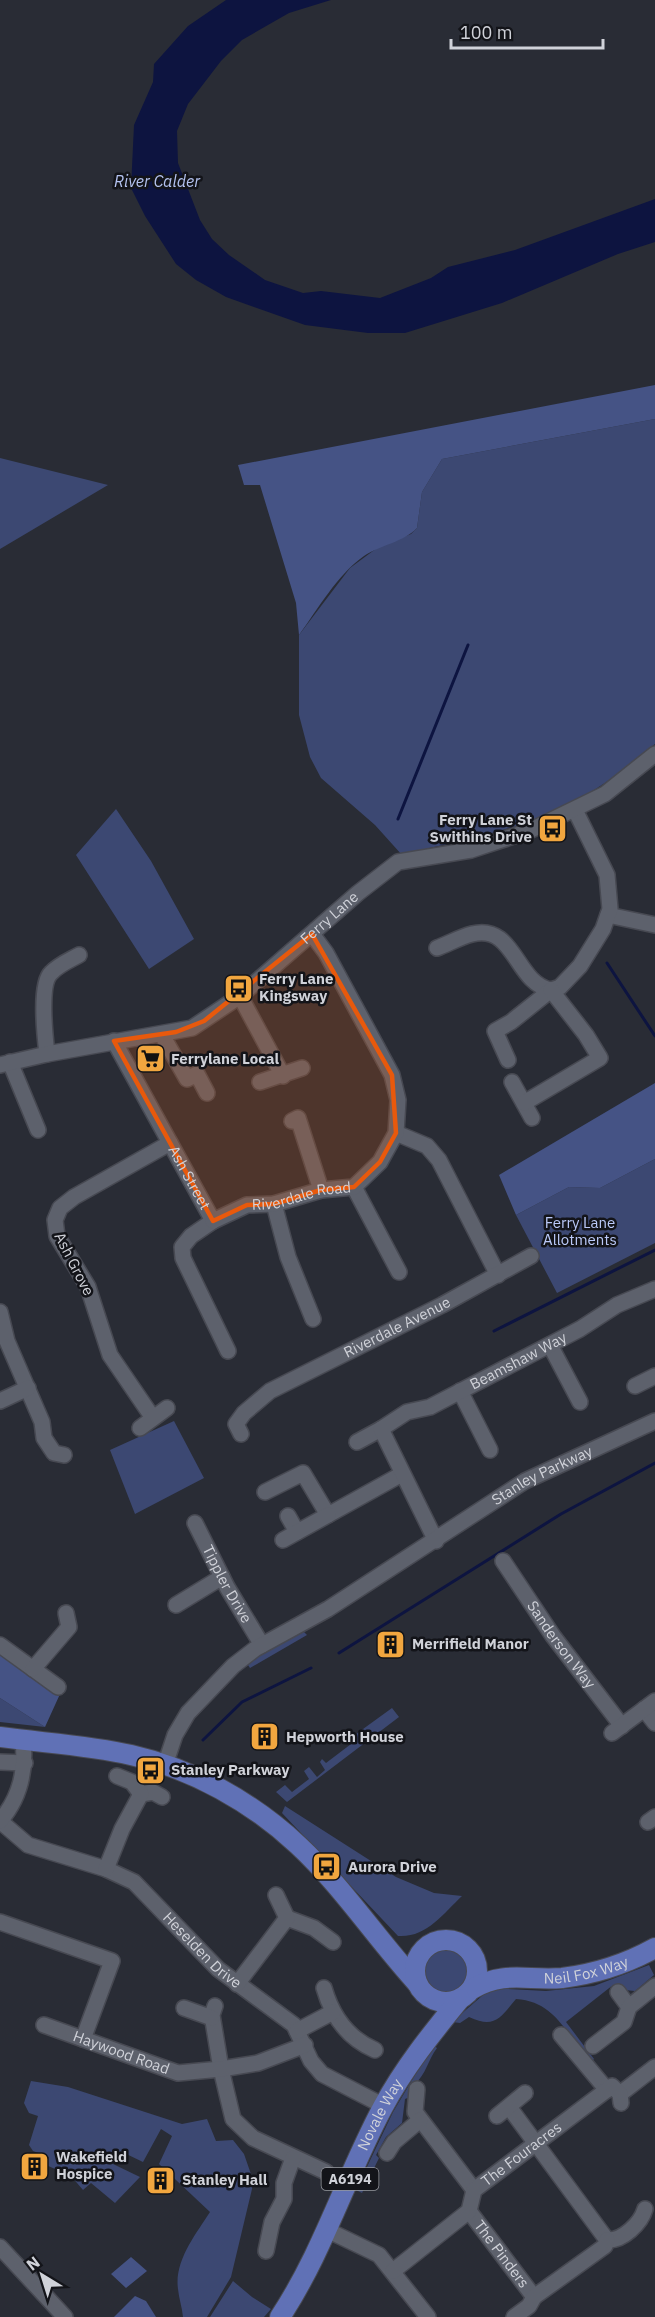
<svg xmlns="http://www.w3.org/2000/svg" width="655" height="2317" font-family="'IBM Plex Sans',sans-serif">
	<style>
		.green { fill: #3c4872 }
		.forest { fill: #455385 }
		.water { fill: #0d1440 }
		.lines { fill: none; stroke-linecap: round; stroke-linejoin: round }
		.stream { stroke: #0d1440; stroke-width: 3 }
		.minor-casing { stroke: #474952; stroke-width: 18 }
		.major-casing { stroke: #474952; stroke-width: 22 }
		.minor { stroke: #5d616c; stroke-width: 15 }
		.major { stroke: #6071b6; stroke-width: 20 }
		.marked { fill: #e8590c; fill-opacity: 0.2; stroke: #e8590c; stroke-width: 4.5; stroke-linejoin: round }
		.labels { text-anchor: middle; stroke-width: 5; stroke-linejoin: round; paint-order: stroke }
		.shield { fill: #131419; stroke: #97999f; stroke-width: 1.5 }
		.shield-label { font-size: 14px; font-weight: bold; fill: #d0d2d9 }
		.poi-label { font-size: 15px; font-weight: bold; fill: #d0d2d9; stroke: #131419; text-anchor: start }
		.street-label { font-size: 15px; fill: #d0d2d9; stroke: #131419 }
		.park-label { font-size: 15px; fill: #bbcaf9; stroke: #131419 }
		.water-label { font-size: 16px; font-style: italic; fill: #b4c3f1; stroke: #131419 }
	</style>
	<rect width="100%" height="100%" fill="#292c35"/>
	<path class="green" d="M655,419v325c-26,22 -52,42 -82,59 -47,26 -118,38 -171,52l-27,-30 -54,-47 -11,-21 -11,-42v-80l51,-67 27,-20 34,-14 6,-6 5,-36 20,-33z
		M0,458l108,27 -108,64z
		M116,809l35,52 43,78 -45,30 -73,-114z
		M655,1159v84l-98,50 -41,-78 53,-28 31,1z
		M174,1421l30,57 -69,36 -25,-64z
		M303,1631l4,4 -57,33 -4,-6z
		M0,1698l45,29 -45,-5z
		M392,1708l7,9 -112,85 -11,-10 9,-7 7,7 17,-13 -5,-8 5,-4 8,10 8,-7 -5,-8 2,-3 4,4 29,-22 -3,-4z
		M285,1806l111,71 38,16 28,3c-19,18 -36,42 -64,40l-116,-123z
		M420 1972a25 25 0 1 1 50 0a25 25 0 1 1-50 0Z
		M649,1965l5,10 -19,16 -11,-1 -4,-6 -5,4 -2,-3 -47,37 28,37 -2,2c-27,-25 -34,-59 -76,-62 -16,19 -21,30 -47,18l-9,6 -8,-1 39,-34 55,3 48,-5z
		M433,2045l4,3c-9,12 -11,26 -22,36h-4l-1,13 -5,2 -3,24 -16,14 -10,18 3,3 -17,35 -6,-3 37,-78z
		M31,2081l37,6 114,37 25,-5 9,22 17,-1 11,14 9,26 -1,9 -21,88 -24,40h-24c-1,-10 -4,-18 -5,-28 -4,-28 18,-55 32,-77l-51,-48 13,-28 -11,-7 -18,33 -23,-11 -7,13 27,13 -25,26 -24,-20 -8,7 -12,-14 -25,-11 3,-8 -16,-6 -4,-6 9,-29 -9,-3 -5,-10z
		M233,2281l19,16 19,12 -7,8h-54z"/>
	<path class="forest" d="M655,385v34l-213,40 -20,33 -5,36c-13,14 -37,17 -53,28 -27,19 -46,53 -65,79l-3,-32 -36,-118h-16l-6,-20z
		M655,1083v76l-55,29 -31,-1 -53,28 -17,-40z
		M0,1652l60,42 -15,33 -45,-29z
		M131,2257l16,14 -21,17 -15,-14z
		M135,2296l11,5 10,16h-42z"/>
	<path class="water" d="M226,0h105l-42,13 -47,27 -21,21 -33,43 -11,27 1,32 22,57 12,19 17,16 36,25 38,13 18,-2 59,7 51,-20 17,-11 67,-17 140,-51v43l-37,12 -116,49 -97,30h-37l-63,-8 -79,-28 -30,-17 -20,-16 -31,-48 -14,-28 3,-63 19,-43 1,-18 34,-38z"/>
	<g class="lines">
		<path class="stream" d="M398,819l70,-174
			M607,963l48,73
			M494,1331l161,-81
			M339,1653l222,-139 94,-51
			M203,1740l39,-38 69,-34"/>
		<defs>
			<g id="minor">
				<path d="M608,915l47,10"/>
				<path d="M437,948c11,-4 23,-11 35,-14 43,-11 43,49 79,56"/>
				<path d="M240,996l43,80"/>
				<path d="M162,1035l25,44 10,-5 10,19"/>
				<path id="s1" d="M114,1041l99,180 -22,15 -9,11 1,11 45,93"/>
				<path d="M47,1054c-2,-17 -8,-70 4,-81 7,-8 19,-13 28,-18"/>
				<path d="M508,1060l-13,-29 16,-9 40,-32 9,-3 20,-21 23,-37 7,-20 -3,-34 -32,-65"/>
				<path d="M10,1062l28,68"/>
				<path id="s2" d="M0,1065l47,-11 145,-26 48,-32 118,-103 40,-31 73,-12 58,-19 76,-37 50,-40"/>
				<path d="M260,1082l42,-14"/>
				<path d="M512,1082l20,36"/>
				<path d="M524,1103l76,-45 -14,-23 -35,-45"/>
				<path d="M292,1121l6,-3 23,72"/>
				<path d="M396,1133l31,13 12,14 59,115"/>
				<path d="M354,1187l45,85"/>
				<path d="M274,1204l14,53 25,62"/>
				<path id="s3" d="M213,1221l34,-16 27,-1 47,-14 33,-3 26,-25 16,-29 2,-33 -6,-25 -66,-122 -14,-19"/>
				<path d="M0,1312l7,29 35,81 2,16 10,15 10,2"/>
				<path d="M550,1345l30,57"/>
				<path d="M635,1386l20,-10"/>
				<path d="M460,1391l30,59"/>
				<path d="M0,1401l28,-13"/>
				<path d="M153,1418l-43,-63 -22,-68 -31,-51 -2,-16 5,-12 14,-11 96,-54"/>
				<path d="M140,1428l27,-20"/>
				<path id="s4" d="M241,1434l-5,-10 8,-11 26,-22 172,-86 89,-49"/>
				<path d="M357,1442l24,-13"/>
				<path d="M265,1492l38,-19 25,42 74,-41"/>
				<path d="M288,1516l9,16"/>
				<path id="s5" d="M195,1523l32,64 35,58"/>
				<path d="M283,1540l45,-25"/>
				<path id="s6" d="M436,1541l-55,-112 26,-17 23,-5 150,-78 37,-24 38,-16"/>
				<path id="s7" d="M503,1561l50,75 69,90"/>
				<path d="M176,1605l46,-28"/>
				<path d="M0,1645l58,42"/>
				<path d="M33,1669l36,-42 -3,-14"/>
				<path d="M644,1709l11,14"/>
				<path d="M612,1733l43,-32"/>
				<path d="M0,1762l25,1"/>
				<path id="s8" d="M165,1765l10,-30 13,-22 45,-47 22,-17 73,-40 197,-128 130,-60"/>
				<path d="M141,1794l12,-2 9,5"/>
				<path id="s9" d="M0,1821l28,24 78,24 28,13 84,87 76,56 17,36 11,13 62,32"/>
				<path d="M0,1821c21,-24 26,-51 23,-81"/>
				<path d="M648,1822l7,-5"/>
				<path d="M106,1869l16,-40 19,-35 -9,-12 -15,-6"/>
				<path d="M287,1918l27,10 19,14"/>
				<path d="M0,1922l112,39 -29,78"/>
				<path d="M237,1984l50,-66 -11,-23"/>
				<path d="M324,1988c8,28 23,50 51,62"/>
				<path d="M618,1992l11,15"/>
				<path d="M215,2006l-3,9 9,54 12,50 20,19 73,34"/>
				<path d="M184,2008l28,10"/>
				<path id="s10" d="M44,2025l134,48 43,-4 37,-6 47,-18"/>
				<path d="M297,2031l36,-19"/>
				<path d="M561,2035l46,55"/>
				<path d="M593,2046l31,-24 5,-15 26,-21"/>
				<path d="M417,2089l-2,23 59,78"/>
				<path d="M620,2094l35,-27"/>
				<path d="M509,2107l98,133"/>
				<path d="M497,2116l28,-23"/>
				<path d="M387,2153l7,-11 26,-22"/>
				<path id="s11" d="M469,2211l65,86"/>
				<path d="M327,2230l52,25 49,62"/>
				<path d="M607,2240c16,1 34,-17 38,-31"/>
				<path d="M0,2247l65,70"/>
				<path d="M266,2251l6,-29 12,-23v-16l9,-25"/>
				<path id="s12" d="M393,2271l76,-60 5,-21 138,-104 8,8 1,9"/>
				<path d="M514,2317l15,-11 5,-9 71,-51 2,-6"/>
			</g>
			<g id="major">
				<path d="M0,1737c44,6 88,8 131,18 62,14 121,47 167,90 44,41 78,93 119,138"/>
				<circle cx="446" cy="1971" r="31"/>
				<path id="s13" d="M472,1989c33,-19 55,-8 90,-11 33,-4 64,-14 93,-30"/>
				<path id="s14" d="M280,2317c43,-65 66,-141 103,-210 21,-39 49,-74 77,-108"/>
			</g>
		</defs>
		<use href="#minor" class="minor-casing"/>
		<use href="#major" class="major-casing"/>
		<use href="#minor" class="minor"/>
		<use href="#major" class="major"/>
	</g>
	<path class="marked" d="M312,934l80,141 4,58 -16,29 -26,25 -33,3 -47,14 -27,1 -34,16 -99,-180 62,-9 28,-11z"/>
	<defs>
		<symbol id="bus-square" viewBox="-11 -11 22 22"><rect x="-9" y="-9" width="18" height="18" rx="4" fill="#f1a63f" stroke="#131419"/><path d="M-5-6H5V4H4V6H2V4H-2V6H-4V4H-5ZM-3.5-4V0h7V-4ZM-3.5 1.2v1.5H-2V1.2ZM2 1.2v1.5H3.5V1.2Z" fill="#111"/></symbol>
		<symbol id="supermarket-square" viewBox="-11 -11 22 22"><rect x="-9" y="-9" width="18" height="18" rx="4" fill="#f1a63f" stroke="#131419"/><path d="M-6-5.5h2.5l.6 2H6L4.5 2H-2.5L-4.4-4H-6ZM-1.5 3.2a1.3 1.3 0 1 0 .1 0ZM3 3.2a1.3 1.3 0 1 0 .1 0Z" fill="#111"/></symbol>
		<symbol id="building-square" viewBox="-11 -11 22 22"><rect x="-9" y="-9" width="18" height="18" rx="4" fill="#f1a63f" stroke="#131419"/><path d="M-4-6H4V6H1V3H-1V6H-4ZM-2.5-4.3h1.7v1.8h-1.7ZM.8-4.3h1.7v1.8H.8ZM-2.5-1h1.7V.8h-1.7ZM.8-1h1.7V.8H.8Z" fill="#111"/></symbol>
	</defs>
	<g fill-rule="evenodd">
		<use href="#bus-square" x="536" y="812" width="33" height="33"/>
		<use href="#bus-square" x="222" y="972" width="33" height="33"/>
		<use href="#supermarket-square" x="134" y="1042" width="33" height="33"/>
		<use href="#building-square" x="374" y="1628" width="33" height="33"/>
		<use href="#building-square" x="248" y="1720" width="33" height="33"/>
		<use href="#bus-square" x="134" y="1754" width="33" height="33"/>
		<use href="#bus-square" x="310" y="1850" width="33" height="33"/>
		<use href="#building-square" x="18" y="2150" width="33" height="33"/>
		<use href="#building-square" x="144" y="2164" width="33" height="33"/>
	</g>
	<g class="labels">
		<rect class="shield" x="321.5" y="2168" width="57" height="22" rx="4.5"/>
		<g class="shield-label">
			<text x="350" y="2184">A6194</text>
		</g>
		<g class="poi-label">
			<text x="532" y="825" text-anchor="end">Ferry Lane St<tspan x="532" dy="17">Swithins Drive</tspan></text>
			<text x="259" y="984">Ferry Lane<tspan x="259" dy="17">Kingsway</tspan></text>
			<text x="171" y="1064">Ferrylane Local</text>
			<text x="412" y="1649">Merrifield Manor</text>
			<text x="286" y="1742">Hepworth House</text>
			<text x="171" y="1775">Stanley Parkway</text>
			<text x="348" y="1872">Aurora Drive</text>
			<text x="56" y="2162">Wakefield<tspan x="56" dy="17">Hospice</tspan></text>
			<text x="182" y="2185">Stanley Hall</text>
		</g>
		<g class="street-label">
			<text dy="5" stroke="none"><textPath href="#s2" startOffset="372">Ferry Lane</textPath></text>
			<text dy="5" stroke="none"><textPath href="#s1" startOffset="156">Ash Street</textPath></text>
			<text dy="5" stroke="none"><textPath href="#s3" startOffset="93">Riverdale Road</textPath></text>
			<text transform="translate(74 1264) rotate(63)" y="5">Ash Grove</text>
			<text dy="5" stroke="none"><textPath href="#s4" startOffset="201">Riverdale Avenue</textPath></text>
			<text dy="5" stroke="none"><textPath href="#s6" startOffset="279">Beamshaw Way</textPath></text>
			<text dy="5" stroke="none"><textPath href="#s8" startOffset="486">Stanley Parkway</textPath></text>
			<text dy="5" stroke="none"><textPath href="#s5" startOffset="69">Tippler Drive</textPath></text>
			<text dy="5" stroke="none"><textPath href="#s7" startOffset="102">Sanderson Way</textPath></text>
			<text dy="5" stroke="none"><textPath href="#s9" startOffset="246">Heselden Drive</textPath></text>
			<text dy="5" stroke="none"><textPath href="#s13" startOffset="117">Neil Fox Way</textPath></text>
			<text dy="5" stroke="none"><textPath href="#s10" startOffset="82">Haywood Road</textPath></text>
			<text dy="5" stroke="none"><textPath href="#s14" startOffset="226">Novale Way</textPath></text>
			<text dy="5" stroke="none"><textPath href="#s12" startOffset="178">The Fouracres</textPath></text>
			<text dy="5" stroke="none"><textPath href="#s11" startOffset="54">The Pinders</textPath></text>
		</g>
		<g class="park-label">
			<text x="580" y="1228">Ferry Lane<tspan x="580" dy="17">Allotments</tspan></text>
		</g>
		<g class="water-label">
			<text x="157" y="187">River Calder</text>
		</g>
	</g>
	<g transform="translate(42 2275) rotate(322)" stroke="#131419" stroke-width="4.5" paint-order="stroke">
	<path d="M0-4.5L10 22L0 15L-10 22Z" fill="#d0d2d9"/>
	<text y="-9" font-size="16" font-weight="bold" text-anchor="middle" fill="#d0d2d9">N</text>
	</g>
	<path d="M451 39v9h152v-9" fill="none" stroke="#d0d2d9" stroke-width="3"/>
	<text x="460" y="39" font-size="18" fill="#d0d2d9" stroke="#131419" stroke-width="4.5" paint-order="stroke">100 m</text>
</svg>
